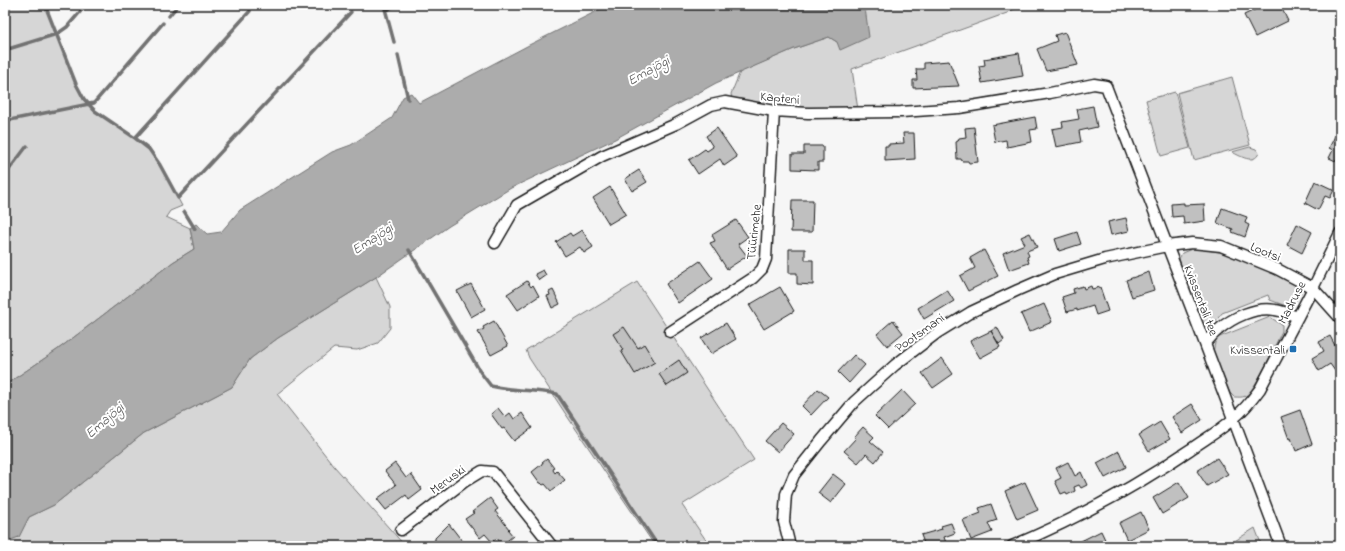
<svg xmlns="http://www.w3.org/2000/svg" width="1345" height="551" font-family="'Indie Flower',sans-serif">
	<style>
		.green { fill: #d6d6d6; stroke: #797979 }
		.water { fill: #acacac; stroke: #727272 }
		.lines { fill: none; stroke-linecap: round; stroke-linejoin: round }
		.stream { stroke: #727272; stroke-width: 3.5 }
		.building { fill: #c0c0c0; stroke: #1c1c1c }
		.minor-casing { stroke: #1c1c1c; stroke-width: 13 }
		.minor { stroke: #fff; stroke-width: 10 }
		.poi-dot { fill: #1f6fb2; stroke: #fff; stroke-width: 1.5 }
		.labels { text-anchor: middle; stroke-width: 4; stroke-linejoin: round; paint-order: stroke }
		.street-label { font-size: 13px; fill: #1c1c1c; stroke: #fff }
		.poi-label { font-size: 13px; fill: #1c1c1c; stroke: #fff; text-anchor: end }
		.water-label { font-size: 14px; font-style: italic; fill: #5d5d5d; stroke: #fff }
	</style>
	<rect width="100%" height="100%" fill="#f6f6f6"/>
	<filter id="ink" filterUnits="userSpaceOnUse"><feTurbulence type="fractalNoise" baseFrequency=".025" numOctaves="2"/><feDisplacementMap in="SourceGraphic" scale="8" xChannelSelector="R" yChannelSelector="G"/><feConvolveMatrix kernelMatrix="1 2 1 2 8 2 1 2 1" color-interpolation-filters="sRGB"/></filter>
	<g filter="url(#ink)">
		<path class="green" d="M5,5h40l31,79 8,15 11,12 40,27 14,11 11,16 22,41 -12,5 -4,6 24,11 4,21 -21,13 -116,88 -49,33h-3z
			M870,5h151l-14,8 -155,56 6,41 -82,-3 -44,-7 -1,-6 9,-22 54,-23 35,-12 8,5 28,-34z
			M1232,77l18,68 -56,15 -17,-67z
			M1175,92l15,56 -29,8 -15,-56z
			M1250,147l6,2 3,4c-5,12 -19,3 -27,-1z
			M1194,248l25,4 29,8 51,25 2,7 -9,15 -6,-1 -16,-6 -2,-5 -46,18 -7,9 -8,3 -5,-2 -23,-64 3,-6z
			M376,277l14,30v21l-12,15 -21,7 -23,-2 -57,46 57,72 71,80h-400v-4l14,-6 10,-19 25,-12 90,-72 88,-46 18,-28 28,-21z
			M637,282l117,178 -72,45 28,41h-55l-90,-133 -36,-55 -3,-8z
			M1270,317l12,8v6c-8,16 -23,52 -35,64 -4,3 -8,2 -13,2l-4,-4 -17,-41 2,-9 2,-5z
			M1255,528l7,18h-35z"/>
		<path class="water" d="M609,5h261l-5,3 4,29 -29,13 -3,-8 -8,-5 -35,12 -78,34 -101,56 -104,49 -62,38 -73,51 -98,61 -28,21 -18,28 -88,46 -90,72 -25,12 -10,20 -14,5v-159h3l49,-33 116,-88 21,-13 -4,-21 6,-4 11,10 14,-2 19,-22 92,-58 19,-7 41,-27 11,-21 8,-4 8,10 110,-58z"/>
		<g class="lines">
			<path class="stream" d="M45,5l31,79 8,15 11,12 40,27 14,11 11,16 18,33 173,-186
				M384,5l10,37
				M386,11l8,-6
				M169,16l9,-11
				M5,50l52,-16 10,-7 19,-22
				M398,55l10,44
				M5,121l89,-18 69,-80
				M135,138l115,-127
				M5,175l22,-29
				M184,211l11,18
				M409,250l72,123 10,13c22,5 44,4 66,8l101,152"/>
		</g>
		<path class="building" d="M1265,5h15l8,16 -33,16 -11,-22z
			M1065,32l13,33 -32,6 -9,-22 20,-8 -2,-6z
			M1019,53l4,23 -41,7 -3,-17 6,-1 -1,-6z
			M949,61l10,25 -46,2v-8h4l-1,-11h8v-6z
			M1093,106l4,21 -18,4 2,11 -25,5 -4,-18 11,-2 -1,-5 17,-3 -2,-10z
			M1035,117l2,12 -7,1 2,12 -25,5 -1,-7 -11,2 -3,-17z
			M974,127l4,35 -9,1 -1,-2h-6l-1,-2h-4l-1,-17 2,-1 1,-3 7,-1 -1,-9z
			M717,128l20,29 -13,9 -4,-7 -22,15 -9,-14 16,-11 2,2 6,-4 -7,-11z
			M903,133h11l1,26 -30,2v-15h4v-2l15,-1z
			M1335,136l5,3v24l-11,-5 4,-8 -4,-2z
			M804,146h19v16h-5v8l-26,-1v-15h12z
			M639,170l8,12 -15,9 -7,-12z
			M1315,181l19,9 -4,8 -5,-2 -7,14 -13,-7z
			M610,187l16,27 -17,10 -16,-26z
			M792,200h21l-1,32h-21z
			M1184,203v2l20,-1 1,17 -21,3 -1,-8 -11,1 -1,-13z
			M1222,208l25,9 -2,6 4,2 -4,12 -13,-5 1,-3 -16,-6z
			M1126,218l3,13 -18,4 -3,-13z
			M736,220l12,17 -10,7 9,12 -20,13 -17,-26 5,-2 -3,-6z
			M1297,224l15,8 -10,21 -15,-8z
			M582,230l11,17 -9,6 -4,-6 -15,9 -9,-14 14,-9 2,3z
			M1077,232l4,12 -22,7 -4,-12z
			M1030,233l7,14 -10,4 2,5 -2,1 2,6 -20,7 -6,-17 22,-9 -4,-7z
			M789,249h16v11h8v25l-16,-1v-11h-8z
			M984,250l14,26 -30,15 -8,-15 15,-8 -5,-10z
			M700,261l13,18 -35,24 -12,-19z
			M543,270l3,5 -7,5 -4,-6z
			M1149,272l5,18 -22,7 -6,-17z
			M527,281l4,6 2,-2 6,11 -21,14 -11,-16z
			M471,284l14,25 -14,8 -14,-26z
			M1083,286l1,3 7,-3 1,3 8,-2 8,24 -12,4 -3,-9 -16,5v-2l-10,3 -5,-15 12,-4 -1,-4z
			M780,287l14,24 -30,18 -15,-24z
			M553,290l7,14 -8,4 -5,-12 3,-1 -1,-3z
			M947,290l7,11 -30,18 -6,-11z
			M1044,304l8,18 -23,10 -8,-18z
			M893,320l10,13 -16,13 -10,-12z
			M494,321l14,25 -17,9 -13,-23 6,-3 -1,-2z
			M726,323l10,16 -25,15 -10,-16z
			M624,327l14,21 6,-4 11,18 -20,12 -14,-23 2,-1 -10,-16z
			M997,327l7,13 -5,4 -8,-13z
			M991,331l9,16 -20,11 -10,-17z
			M1330,336l10,19v13l-5,3 -5,-7 -11,7 -7,-13 12,-7 -5,-9z
			M854,355l11,10 -16,18 -11,-11z
			M942,358l11,16 -20,14 -11,-15z
			M679,360l8,13 -20,13 -8,-12z
			M818,389l10,8 -17,18 -9,-9z
			M902,390l13,14 -27,25 -13,-13z
			M1192,404l10,16 -20,13 -10,-16z
			M498,408l7,9 5,-4 4,6 8,-6 10,15 -18,13 -10,-13 -2,1 -11,-15z
			M1300,410l12,34 -16,7 -5,-13 -2,1 -8,-22z
			M1160,422l10,17 -21,12 -10,-16z
			M781,423l13,11 -16,18 -13,-11z
			M863,427l11,10 -4,4 13,11 -8,10 -9,-8 -8,9 -14,-12 12,-13 -2,-1z
			M1119,451l7,16 -21,11 -8,-15z
			M1217,458l11,16 -21,12 -10,-15z
			M547,459l7,9 -1,2 2,3 2,-2 8,9 -14,11 -6,-7 -2,1 -2,-2h-1l-8,-11 10,-8v-1z
			M1068,462l7,14 6,-4 6,13 -6,3 -2,-3 -5,2 1,4 -8,4 -1,-3 -5,2 -6,-13 6,-3 -5,-10z
			M395,463l11,15 5,-4 11,16 -13,10 -3,-5 -20,15 -9,-11 19,-14 -11,-14z
			M833,474l13,10 -15,19 -13,-10z
			M1025,482l13,28 -21,9 -12,-28z
			M1179,482l10,16 -27,16 -9,-16z
			M490,498l8,11 -3,2 14,18 -1,1 5,6 -11,9 -5,-7 -5,4 -7,-8 -5,4 -15,-19 9,-6 -2,-1z
			M991,504l6,16 -9,3 4,9 -21,8 -8,-20 18,-7 -2,-5z
			M1141,512l8,17 -22,11 -8,-17z
			M951,523l4,10 -11,4 3,9h-22l-4,-11 21,-6 -1,-3z
			M449,524l17,22h-38l7,-6v-2z
			M1101,531l7,15h-27l-2,-4z"/>
		<g class="lines">
			<defs>
				<path id="minor" d="M495,243l22,-38 85,-49 74,-32 35,-19 14,-3 49,9 34,2 93,-1 58,-4 91,-15 44,-9 12,2 99,258 76,202
					M670,332l83,-54 9,-9 4,-10 8,-148
					M1205,344c4,-5 8,-10 13,-14 14,-12 38,-24 57,-20 8,1 16,5 23,7
					M401,530l63,-48 18,-11 11,1 59,74
					M790,546l-6,-24 2,-28 8,-19 27,-34 33,-39 41,-37 42,-32 34,-21 47,-22 37,-16 50,-15 62,-13 25,-3 29,3 56,23 36,19 27,30
					M1012,546c62,-26 123,-59 179,-97 14,-10 30,-19 42,-30 11,-9 19,-19 27,-30l53,-101 27,-55"/>
			</defs>
			<use href="#minor" class="minor-casing"/>
			<use href="#minor" class="minor"/>
		</g>
	</g>
	<rect class="poi-dot" x="1289" y="345" width="8" height="8" rx="2"/>
	<g class="labels">
		<g class="street-label">
			<text transform="translate(780 97) rotate(6)" y="5">Kapteni</text>
			<text transform="translate(753 232) rotate(-84)" y="5">Tüürimehe</text>
			<text transform="translate(1266 251) rotate(23)" y="5">Lootsi</text>
			<text transform="translate(1202 300) rotate(69)" y="5">Kvissentali tee</text>
			<text transform="translate(1291 302) rotate(-63)" y="5">Madruse</text>
			<text transform="translate(919 332) rotate(-35)" y="5">Pootsmani</text>
			<text transform="translate(447 479) rotate(-36)" y="5">Meruski</text>
		</g>
		<g class="poi-label">
			<text x="1285" y="354">Kvissentali</text>
		</g>
		<g class="water-label">
			<text transform="translate(648 70) rotate(-29)" y="5">Emajõgi</text>
			<text transform="translate(372 238) rotate(-33)" y="5">Emajõgi</text>
			<text transform="translate(104 420) rotate(-41)" y="5">Emajõgi</text>
		</g>
	</g>
	<rect width="1345" height="551" fill="none" stroke="#fff" stroke-width="20"/>
	<rect x="10" y="10" width="1325" height="531" fill="none" stroke="#1c1c1c" stroke-width="1.5" filter="url(#ink)"/>
</svg>
